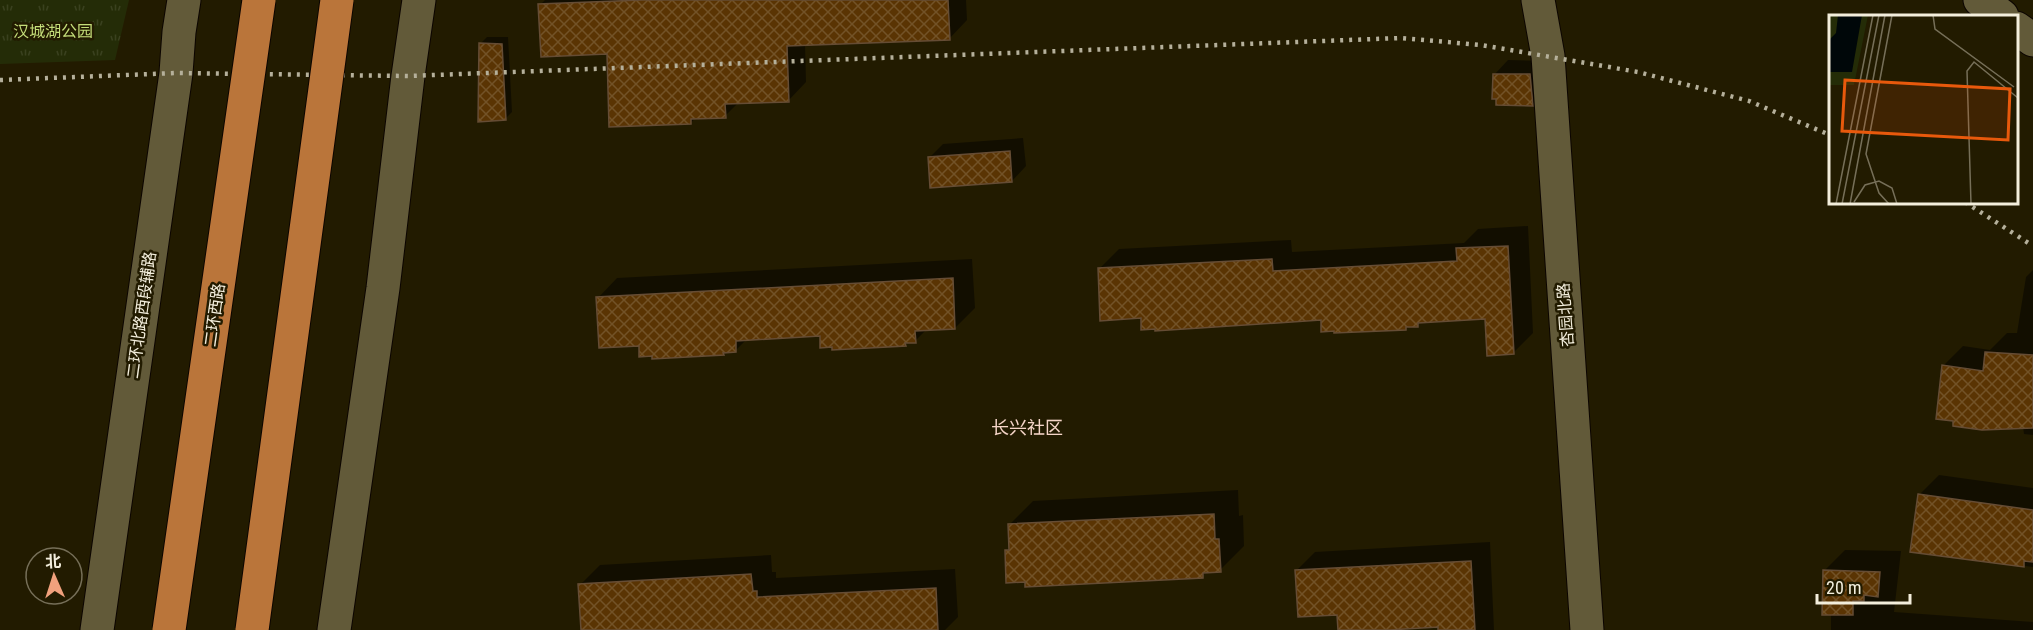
<svg xmlns="http://www.w3.org/2000/svg" width="2033" height="630" font-family="'Roboto Condensed','Noto Sans SC',sans-serif">
	<style>
		.park { fill: url(#park-tufts) }
		.shadow { fill: #0007 }
		.building { fill: url(#building-cross-hatch); stroke: #654c34; stroke-width: 1.5 }
		.lines { fill: none; stroke-linecap: round; stroke-linejoin: round }
		.street-casing { stroke: #0c0500; stroke-width: 35 }
		.secondary-casing { stroke: #0c0500; stroke-width: 35 }
		.street { stroke: #625a39; stroke-width: 33 }
		.secondary { stroke: #625a39; stroke-width: 33 }
		.rail { stroke: #b5b09b; stroke-width: 4.5; stroke-dasharray: 3 6; stroke-linecap: butt }
		.highway-bridge-casing { stroke: #0c0500; stroke-width: 35; stroke-linecap: butt }
		.highway-bridge { stroke: #ba753a; stroke-width: 33 }
		.labels { text-anchor: middle; stroke-width: 5; stroke-linejoin: round; paint-order: stroke }
		.park-label { font-size: 16px; fill: #c4dd79; stroke: #221b00 }
		.street-label { font-size: 16px; fill: #f3eedc; stroke: #221b00 }
		.neighbourhood-label { font-size: 18px; fill: #f5d5c8; stroke: #221b00 }
		.inset-road { fill: none; stroke: #766f58; stroke-width: 1.5 }
		.view { fill: #e8590c; fill-opacity: 0.15; stroke: #e8590c; stroke-width: 3 }
		.inset-edge { fill: none; stroke: #f3eedc; stroke-width: 3 }
	</style>
	<defs>
		<pattern id="park-tufts" width="24" height="20" patternUnits="userSpaceOnUse" patternTransform="scale(1.5)"><rect width="24" height="20" fill="#242c07"/><path d="M3 7l-1-3M5 7V3M7 7l1-3M15 17l-1-3M17 17v-4M19 17l1-3" fill="none" stroke="#3a411f"/></pattern>
		<pattern id="building-cross-hatch" width="8" height="8" patternUnits="userSpaceOnUse" patternTransform="scale(1.5)"><rect width="8" height="8" fill="#5a3403"/><path d="M0 0l8 8M0 8l8-8" fill="none" stroke="#725227"/></pattern>
	</defs>
	<rect width="100%" height="100%" fill="#221b00"/>
	<path class="park" d="M0,0h129l-14,60 -115,4z"/>
	<path class="shadow" d="M545,0h421l1,20 -18,19 -144,5 1,38 -18,19 -49,1 -14,14 -29,1 -5,6 -82,-71 -69,-47z
		M487,37h21l4,75 -7,7 -25,-75z
		M1508,60l36,1 2,29 -14,14 -38,-29z
		M1023,138l3,28 -14,15 -83,-23 14,-14z
		M1528,226l5,107 -20,20 -26,-35 -66,3 -3,4 -10,1 -3,2 -83,-9 -180,-2 -43,-48 20,-20 172,-9 1,12 172,-9 14,-14z
		M972,259l3,49 -20,20 -28,1 -12,12h-7l-3,3 -84,-9 -74,4 -12,12 -95,-7 -42,-46 19,-20z
		M2033,270v165l-9,-1 -1,-7 -80,-61 20,-20 27,4 17,-17h10l9,-56z
		M1939,475l94,13v79l-121,-16 7,-56z
		M1238,490l1,26 4,-1 1,31 -24,24 -12,1 -6,5 -176,4 -20,-29 4,-4 -1,-22 24,-24z
		M1490,542l4,88h-55v-5l-100,-12 -43,-42 19,-19z
		M1845,550l56,1 -7,61 139,10v8h-202v-17l-7,-42z
		M771,555l1,17h4v6l179,-9 3,48 -13,13h-362l-3,-45 20,-20z"/>
	<path class="building" d="M642,0h306l2,40 -163,6 2,56 -64,2 1,14 -35,1v5l-82,3 -2,-73 -66,3 -3,-53z
		M479,43l23,1 4,76 -28,2z
		M1493,74h37l3,32 -37,-1v-6h-4z
		M1010,151l2,31 -82,6 -2,-31z
		M1508,246l6,108 -27,2 -2,-37 -67,4v4h-12v3l-72,3v-2l-13,1v-12l-166,11v-2l-14,1v-12l-41,3 -2,-53 174,-9 1,12 184,-10 -1,-13z
		M953,278l2,51 -40,2 1,12h-11l1,3 -74,4v-3l-12,1v-12l-84,5v11l-13,1 1,2 -72,4v-3l-13,1v-11l-40,2 -3,-51z
		M1985,352l48,3v73l-51,2 -29,-4v-5l-17,-2 6,-54 41,6z
		M1918,494l115,16v52l-9,-1v6l-114,-15z
		M1214,514l1,25h4l2,33 -18,1v5l-178,9v-5l-19,1 -1,-33h4l-1,-26z
		M1471,561l4,69h-37v-3l-49,3h-51l-1,-15 -39,2 -3,-47z
		M1823,570l57,2 -2,25 -14,-2v6h-11v14h-31z
		M751,574l2,17h4v6l179,-9 2,42h-357l-3,-46z"/>
	<g class="lines">
		<defs>
			<path id="street" d="M1538,0l10,56 39,574
				M1980,0l22,16
				M2016,28l17,12"/>
			<path id="secondary" d="M97,630l79,-557 3,-41 5,-32
				M334,630l49,-342 25,-212 11,-76"/>
		</defs>
		<use href="#street" class="street-casing"/>
		<use href="#secondary" class="secondary-casing"/>
		<use href="#street" class="street"/>
		<use href="#secondary" class="secondary"/>
		<path class="rail" d="M0,80l176,-7 232,3 993,-38 80,7 157,27 111,29 81,34
			M1965,202l68,44"/>
		<defs>
			<path id="highway-bridge" d="M169,630l90,-630
				M252,630l85,-630"/>
		</defs>
		<use href="#highway-bridge" class="highway-bridge-casing"/>
		<use href="#highway-bridge" class="highway-bridge"/>
	</g>
	<g class="labels">
		<g class="park-label">
			<text x="53" y="37">汉城湖公园</text>
		</g>
		<g class="street-label">
			<text transform="translate(141 315) rotate(-82)" y="6">二环北路西段辅路</text>
			<text transform="translate(214 315) rotate(-82)" y="6">二环西路</text>
			<text transform="translate(1565 315) rotate(-94)" y="6">杏园北路</text>
		</g>
		<g class="neighbourhood-label">
			<text x="1027" y="434">长兴社区</text>
		</g>
	</g>
	<g transform="translate(1829 15)">
		<rect width="189" height="189" fill="#221b00"/>
		<path d="M0,0h39l-14,70h-25z" fill="#242c07"/>
		<path d="M9,0h24l-10,57h-23v-32l7,-7z" fill="#000709"/>
		<path class="inset-road" d="M104,0l2,14 79,58M25,187l11,-17 14,-4 13,7 5,16M7,189l37,-189M13,189l37,-189M21,189l35,-189M60,189l-10,-11 -13,-39 26,-139M142,189l-4,-133 7,-9 44,36"/>
		<path class="view" d="M16,65l165,9 -2,51 -166,-9z"/>
		<rect width="189" height="189" class="inset-edge"/>
	</g>
	<g transform="translate(54 576) rotate(357)"><circle r="28" fill="#221b00" stroke="#766f58" stroke-width="1.5"/>
	<path d="M0-4.5L10 22L0 15L-10 22Z" fill="#f1a17d"/>
	<text y="-9" font-size="16" font-weight="bold" text-anchor="middle" fill="#f3eedc">北</text>
	</g>
	<path d="M1817 594v9h93v-9" fill="none" stroke="#f3eedc" stroke-width="3"/>
	<text x="1826" y="594" font-size="18" fill="#f3eedc" stroke="#221b00" stroke-width="4.5" paint-order="stroke">20 m</text>
</svg>
